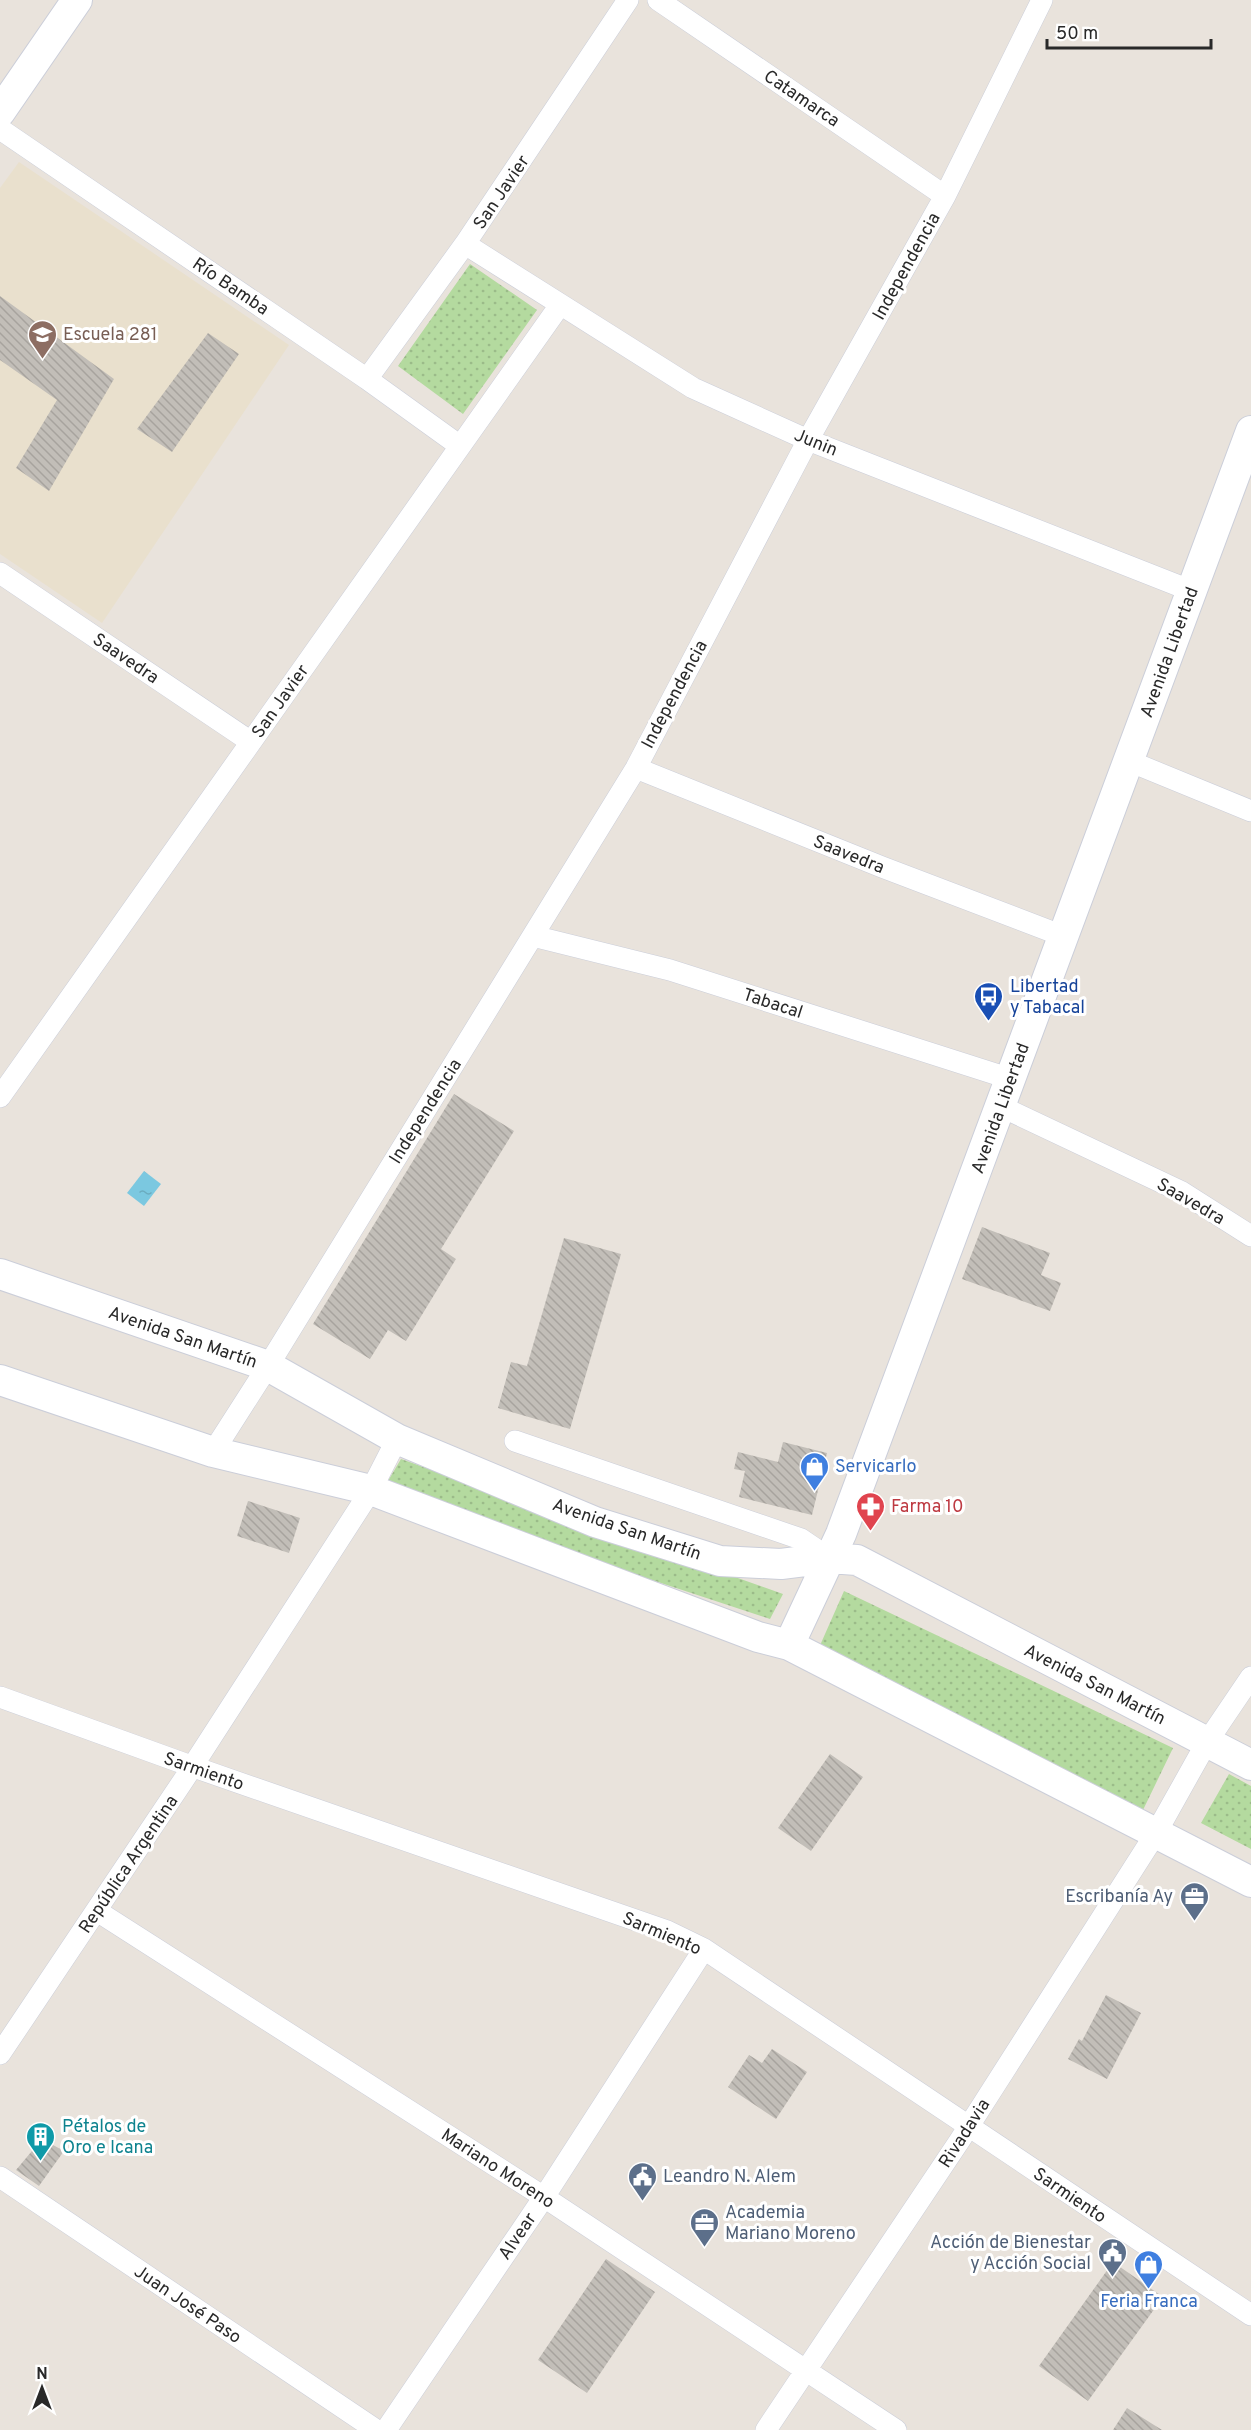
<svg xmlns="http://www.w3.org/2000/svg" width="1251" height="2430" font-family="Overpass,sans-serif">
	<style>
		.education { fill: #e9e0cd }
		.grass { fill: url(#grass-dots) }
		.water { fill: url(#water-ripples) }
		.building { fill: url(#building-back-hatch) }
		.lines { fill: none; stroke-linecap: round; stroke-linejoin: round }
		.street-casing { stroke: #cbced9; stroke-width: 22 }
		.secondary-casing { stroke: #cbced9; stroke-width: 32 }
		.street { stroke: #fff; stroke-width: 21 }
		.secondary { stroke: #fff; stroke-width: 30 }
		.labels { text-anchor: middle; stroke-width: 6; stroke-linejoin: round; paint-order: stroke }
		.street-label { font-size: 18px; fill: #292929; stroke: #fff }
		.education-label { font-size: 18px; fill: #785e54; stroke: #fff; text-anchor: start }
		.transit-label { font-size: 18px; fill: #164399; stroke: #fff; text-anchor: start }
		.shop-label { font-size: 18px; fill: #366cbe; stroke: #fff; text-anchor: start }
		.health-label { font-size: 18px; fill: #be3a42; stroke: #fff; text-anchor: start }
		.service-label { font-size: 18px; fill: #4e5e75; stroke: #fff; text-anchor: end }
		.culture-label { font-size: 18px; fill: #0d838f; stroke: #fff; text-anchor: start }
	</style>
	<defs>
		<pattern id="grass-dots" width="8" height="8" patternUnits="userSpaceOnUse" patternTransform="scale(1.5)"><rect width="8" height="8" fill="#b4da9f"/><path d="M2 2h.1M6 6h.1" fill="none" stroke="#9bbb89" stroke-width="1.8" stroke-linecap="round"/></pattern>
		<pattern id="water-ripples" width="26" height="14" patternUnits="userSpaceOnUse" patternTransform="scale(1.5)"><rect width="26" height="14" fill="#7bc8e0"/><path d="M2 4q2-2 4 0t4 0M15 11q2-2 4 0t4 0" fill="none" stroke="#6aacc0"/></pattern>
		<pattern id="building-back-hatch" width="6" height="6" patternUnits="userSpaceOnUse" patternTransform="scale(1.5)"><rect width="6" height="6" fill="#c2beb8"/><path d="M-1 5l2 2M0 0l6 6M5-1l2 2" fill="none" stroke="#a7a39e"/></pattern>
	</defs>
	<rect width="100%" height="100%" fill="#e9e3dc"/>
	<path class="education" d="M19,162l270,183 -187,278 -102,-69v-366z"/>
	<path class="grass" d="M470,264l67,46 -74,104 -65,-48z
		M401,1459l382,135 -13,25 -388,-128z
		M844,1591l329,157 -30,62 -329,-151z
		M1229,1774l22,12v63l-50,-26z"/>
	<path class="water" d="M144,1171l17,13 -17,22 -17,-13z"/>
	<path class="building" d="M0,296l114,83 -65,112 -33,-23 41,-68 -57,-40z
		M208,333l31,21 -67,98 -35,-23z
		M454,1094l60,37 -73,118 15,10 -50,82 -18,-11 -18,29 -57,-35z
		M982,1227l68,26 -9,22 20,8 -11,28 -88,-32z
		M564,1238l57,16 -51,175 -72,-21 13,-46 16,4z
		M783,1442l44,11 -15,62 -73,-18 6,-26 -11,-2 4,-17 40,10z
		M248,1501l52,17 -11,35 -52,-17z
		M830,1754l33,23 -52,74 -33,-23z
		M1106,1995l35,18 -34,66 -39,-20 11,-20 3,2z
		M772,2049l35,23 -31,47 -48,-32 21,-32 13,8z
		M42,2139l22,12 -25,35 -23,-16z
		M606,2259l49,33 -68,101 -49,-33z
		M1113,2262l50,35 -75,104 -49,-35z
		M1127,2408l35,22h-49z"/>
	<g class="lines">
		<defs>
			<path id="street" d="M658,0l287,196
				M0,129l367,250 93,67
				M465,244l228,144 115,52 384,151
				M367,379l98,-135 163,-244
				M0,573l251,169
				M1129,761l122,50
				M636,768l246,99 181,69
				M533,936l137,34 341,109
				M0,1097l560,-792
				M1000,1106l182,86 69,44
				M515,1441l286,98 28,19
				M213,1452l55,-86 368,-598 172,-328 137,-244 97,-196
				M0,1697l191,69 476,165 37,18 547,366
				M97,1911l447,286 352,233
				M0,2054l183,-273 188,-291 26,-51
				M0,2177l376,253
				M386,2430l158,-233 160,-248
				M766,2430l194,-290 196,-307 51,-91 44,-65"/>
			<path id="secondary" d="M0,112l77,-112
				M0,1274l268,92 129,73 198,83 125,39 61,3 48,-6 28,2 394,205
				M0,1380l213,72 158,38 387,147 31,8 462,237
				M789,1645l52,-111 410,-1103"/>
		</defs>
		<use href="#street" class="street-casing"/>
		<use href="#secondary" class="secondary-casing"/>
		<use href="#street" class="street"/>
		<use href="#secondary" class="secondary"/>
	</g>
	<defs>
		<symbol id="school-pin" viewBox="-11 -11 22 30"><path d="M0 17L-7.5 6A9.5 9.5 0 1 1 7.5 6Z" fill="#8d6e63" stroke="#fff"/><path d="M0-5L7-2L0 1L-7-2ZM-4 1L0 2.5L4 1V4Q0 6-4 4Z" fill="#fff"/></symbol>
		<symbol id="bus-pin" viewBox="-11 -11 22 30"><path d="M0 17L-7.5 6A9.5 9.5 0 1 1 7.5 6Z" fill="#1a4fb4" stroke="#fff"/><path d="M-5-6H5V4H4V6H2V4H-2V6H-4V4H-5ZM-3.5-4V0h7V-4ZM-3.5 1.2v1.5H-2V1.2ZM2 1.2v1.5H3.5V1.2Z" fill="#fff"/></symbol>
		<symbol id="shop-pin" viewBox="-11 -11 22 30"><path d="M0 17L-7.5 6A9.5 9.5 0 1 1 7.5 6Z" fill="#3f7fe0" stroke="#fff"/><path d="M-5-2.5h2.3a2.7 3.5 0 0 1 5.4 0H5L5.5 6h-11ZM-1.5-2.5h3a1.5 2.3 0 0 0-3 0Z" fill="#fff"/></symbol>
		<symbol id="pharmacy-pin" viewBox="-11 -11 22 30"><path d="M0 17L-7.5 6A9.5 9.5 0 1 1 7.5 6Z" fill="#e0444e" stroke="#fff"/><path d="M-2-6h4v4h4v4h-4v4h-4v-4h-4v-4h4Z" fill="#fff"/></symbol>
		<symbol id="office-pin" viewBox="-11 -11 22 30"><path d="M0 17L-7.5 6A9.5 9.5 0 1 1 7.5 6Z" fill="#5c6f8a" stroke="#fff"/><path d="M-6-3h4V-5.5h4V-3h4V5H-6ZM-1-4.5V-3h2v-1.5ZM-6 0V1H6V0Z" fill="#fff"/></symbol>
		<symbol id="building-pin" viewBox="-11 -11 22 30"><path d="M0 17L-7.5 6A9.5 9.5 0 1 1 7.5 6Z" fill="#0f9aa8" stroke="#fff"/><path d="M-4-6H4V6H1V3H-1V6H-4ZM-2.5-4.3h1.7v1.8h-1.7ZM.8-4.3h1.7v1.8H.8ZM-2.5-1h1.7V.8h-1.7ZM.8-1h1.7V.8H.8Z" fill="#fff"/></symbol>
		<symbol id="civic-pin" viewBox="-11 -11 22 30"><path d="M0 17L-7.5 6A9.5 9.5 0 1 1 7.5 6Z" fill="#5c6f8a" stroke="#fff"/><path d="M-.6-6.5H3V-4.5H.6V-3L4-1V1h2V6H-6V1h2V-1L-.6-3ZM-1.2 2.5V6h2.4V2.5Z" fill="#fff"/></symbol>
	</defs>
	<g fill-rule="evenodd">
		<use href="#school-pin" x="26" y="318" width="33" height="45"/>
		<use href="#bus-pin" x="972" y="980" width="33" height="45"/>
		<use href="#shop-pin" x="798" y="1450" width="33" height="45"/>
		<use href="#pharmacy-pin" x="854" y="1490" width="33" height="45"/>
		<use href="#office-pin" x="1178" y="1880" width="33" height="45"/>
		<use href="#building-pin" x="24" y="2120" width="33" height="45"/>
		<use href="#civic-pin" x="626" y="2160" width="33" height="45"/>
		<use href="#office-pin" x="688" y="2206" width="33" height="45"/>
		<use href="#civic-pin" x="1096" y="2236" width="33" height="45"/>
		<use href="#shop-pin" x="1132" y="2248" width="33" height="45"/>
	</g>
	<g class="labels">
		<g class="street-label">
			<text transform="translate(802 98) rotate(34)" y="6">Catamarca</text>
			<text transform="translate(501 192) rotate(-56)" y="6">San Javier</text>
			<text transform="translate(906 266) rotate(-61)" y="6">Independencia</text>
			<text transform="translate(231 286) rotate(34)" y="6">Río Bamba</text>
			<text transform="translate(816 442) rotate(22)" y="6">Junin</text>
			<text transform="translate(1169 652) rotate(-70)" y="6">Avenida Libertad</text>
			<text transform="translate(126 658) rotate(34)" y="6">Saavedra</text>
			<text transform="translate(674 694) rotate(-62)" y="6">Independencia</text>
			<text transform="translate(280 701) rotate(-55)" y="6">San Javier</text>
			<text transform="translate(849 854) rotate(22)" y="6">Saavedra</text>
			<text transform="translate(773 1003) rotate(18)" y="6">Tabacal</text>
			<text transform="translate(1000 1108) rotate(-70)" y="6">Avenida Libertad</text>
			<text transform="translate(425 1111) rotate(-58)" y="6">Independencia</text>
			<text transform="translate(1191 1201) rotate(30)" y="6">Saavedra</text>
			<text transform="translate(183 1337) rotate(19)" y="6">Avenida San Martín</text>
			<text transform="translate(627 1529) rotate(19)" y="6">Avenida San Martín</text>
			<text transform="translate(1095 1684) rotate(27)" y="6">Avenida San Martín</text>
			<text transform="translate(204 1771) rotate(19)" y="6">Sarmiento</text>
			<text transform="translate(128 1864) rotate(-56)" y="6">República Argentina</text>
			<text transform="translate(662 1933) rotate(23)" y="6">Sarmiento</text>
			<text transform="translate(964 2133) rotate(-57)" y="6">Rivadavia</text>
			<text transform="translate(498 2168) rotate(33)" y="6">Mariano Moreno</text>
			<text transform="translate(1070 2195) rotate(34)" y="6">Sarmiento</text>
			<text transform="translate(517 2236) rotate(-56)" y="6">Alvear</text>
			<text transform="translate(188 2304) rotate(34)" y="6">Juan José Paso</text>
		</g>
		<g class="education-label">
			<text x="63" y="340">Escuela 281</text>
		</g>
		<g class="transit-label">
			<text x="1010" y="992">Libertad<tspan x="1010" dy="21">y Tabacal</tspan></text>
		</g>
		<g class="shop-label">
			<text x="835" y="1472">Servicarlo</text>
			<text x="1149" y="2307" text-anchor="middle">Feria Franca</text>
		</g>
		<g class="health-label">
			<text x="891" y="1512">Farma 10</text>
		</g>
		<g class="service-label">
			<text x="1173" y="1902">Escribanía Ay</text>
			<text x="663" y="2182" text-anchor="start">Leandro N. Alem</text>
			<text x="725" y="2218" text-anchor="start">Academia<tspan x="725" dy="21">Mariano Moreno</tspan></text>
			<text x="1091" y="2248">Acción de Bienestar<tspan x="1091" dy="21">y Acción Social</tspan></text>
		</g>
		<g class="culture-label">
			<text x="62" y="2132">Pétalos de<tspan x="62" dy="21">Oro e Icana</tspan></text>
		</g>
	</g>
	<g transform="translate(42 2388)" stroke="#ffffff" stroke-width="4.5" paint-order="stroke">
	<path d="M0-4.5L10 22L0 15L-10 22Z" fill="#292929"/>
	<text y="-9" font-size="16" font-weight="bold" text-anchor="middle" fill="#292929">N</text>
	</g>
	<path d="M1047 39v9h164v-9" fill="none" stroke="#292929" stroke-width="3"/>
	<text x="1056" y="39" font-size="18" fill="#292929" stroke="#ffffff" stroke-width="4.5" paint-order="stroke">50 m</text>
</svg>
